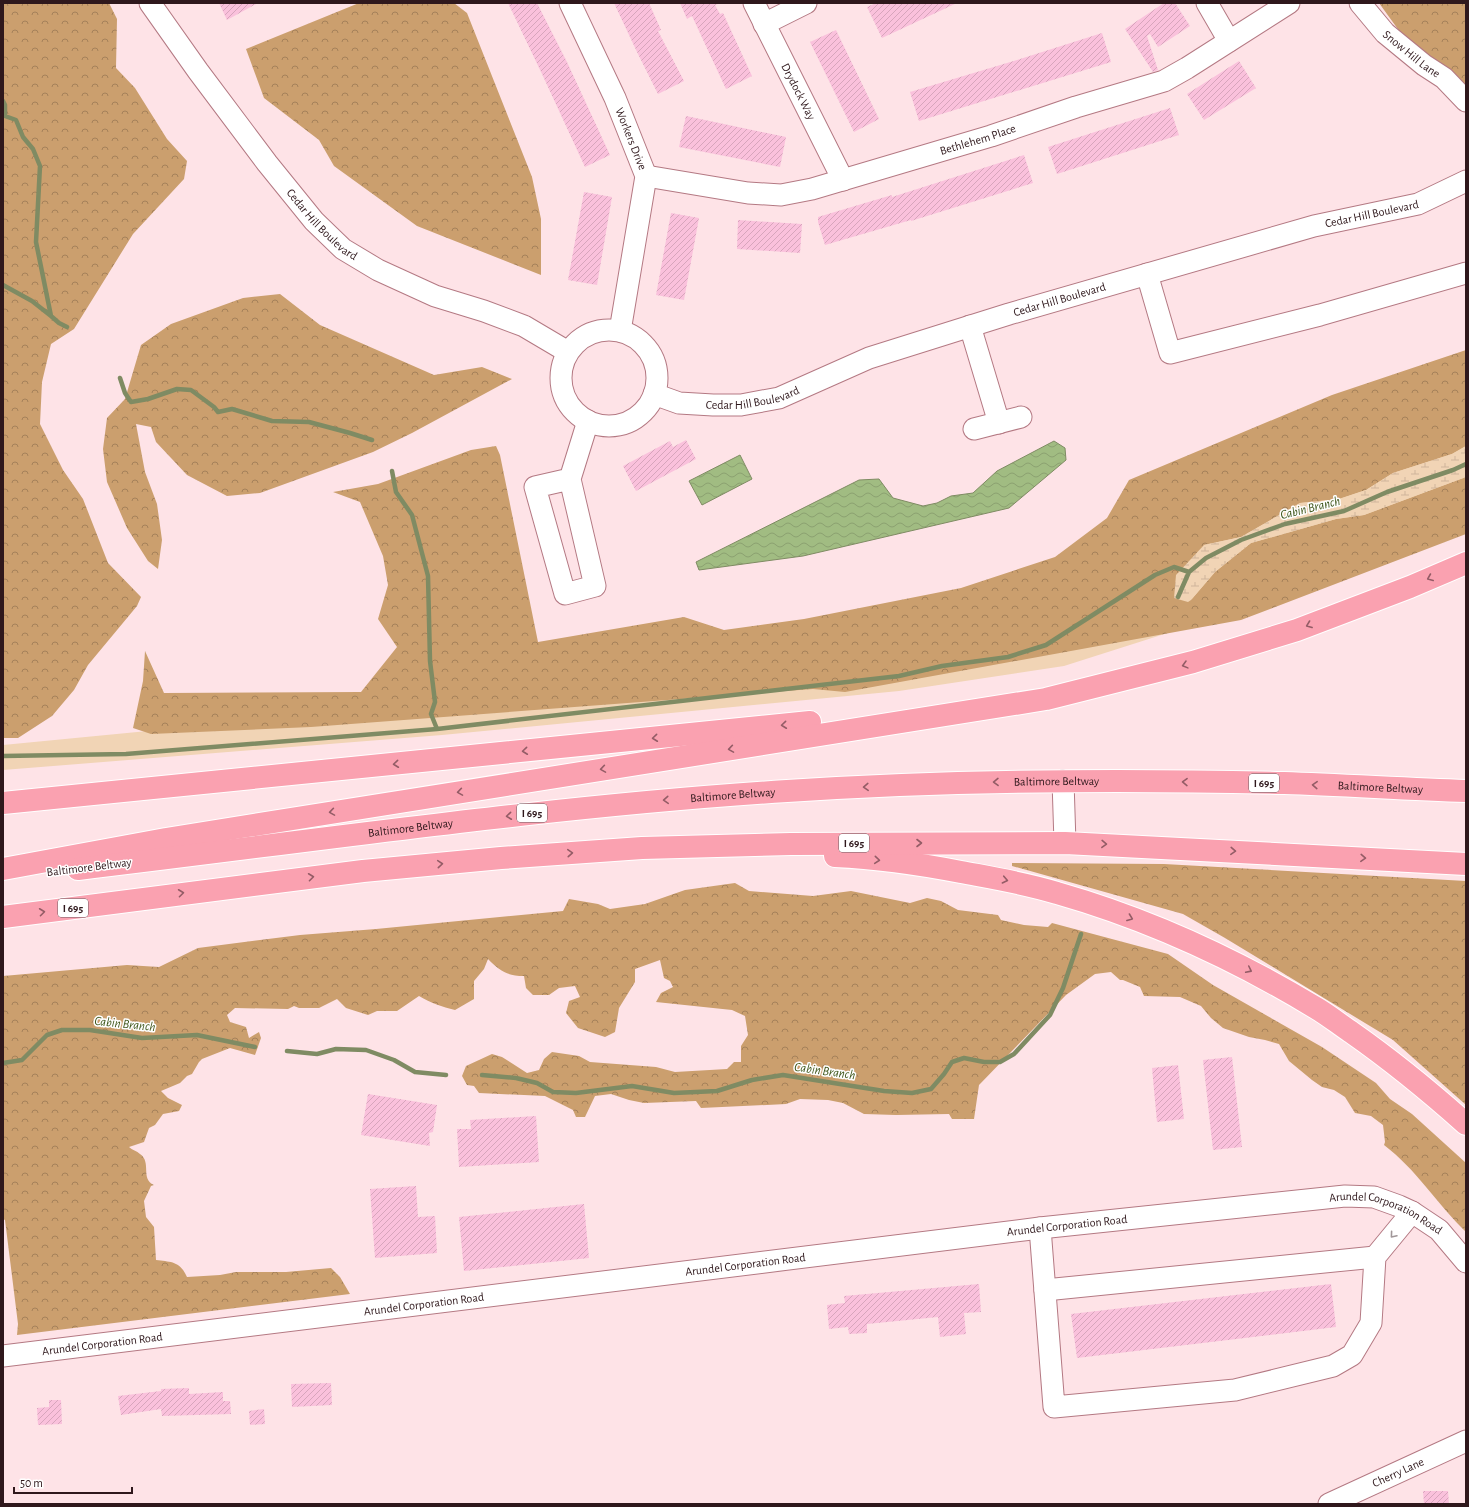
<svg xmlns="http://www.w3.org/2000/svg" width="1469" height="1507" font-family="'Alegreya Sans',sans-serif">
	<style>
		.green { fill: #f1d4b5 }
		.forest { fill: url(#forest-crowns) }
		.wetland { fill: url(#wetland-marsh) }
		.water { fill: url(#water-waves); stroke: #7f8b63 }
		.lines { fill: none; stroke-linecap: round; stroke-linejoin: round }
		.stream { stroke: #7f8b63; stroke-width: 4.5 }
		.building { fill: url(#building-hatch) }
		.minor-casing { stroke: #b47983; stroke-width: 23 }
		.highway-casing { stroke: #fff; stroke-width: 24 }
		.minor { stroke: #fff; stroke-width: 21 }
		.highway { stroke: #faa1b0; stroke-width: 22 }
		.oneway { stroke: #945c66 }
		.oneway2 { stroke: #a19799 }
		.labels { text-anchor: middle; stroke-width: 3; stroke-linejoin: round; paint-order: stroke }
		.shield { fill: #fff; stroke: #6d5d60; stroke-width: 1 }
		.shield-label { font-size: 11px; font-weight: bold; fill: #2f181c }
		.street-label { font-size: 12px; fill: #2f181c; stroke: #fff }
		.water-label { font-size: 13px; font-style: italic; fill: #3e561a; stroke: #fff }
	</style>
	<defs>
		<pattern id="forest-crowns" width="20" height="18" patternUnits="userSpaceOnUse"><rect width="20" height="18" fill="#cb9f6e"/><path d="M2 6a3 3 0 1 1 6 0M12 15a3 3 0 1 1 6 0" fill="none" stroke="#a5815a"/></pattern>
		<pattern id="wetland-marsh" width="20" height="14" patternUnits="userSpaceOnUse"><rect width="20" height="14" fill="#f1d4b5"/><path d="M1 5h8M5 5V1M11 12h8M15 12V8" fill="none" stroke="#cfb59b"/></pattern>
		<pattern id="water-waves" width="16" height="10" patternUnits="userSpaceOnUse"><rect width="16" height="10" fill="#a1bc82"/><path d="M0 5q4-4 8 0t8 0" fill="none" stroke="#8ba170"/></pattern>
		<pattern id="building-hatch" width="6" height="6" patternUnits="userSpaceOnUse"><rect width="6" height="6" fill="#fac1dc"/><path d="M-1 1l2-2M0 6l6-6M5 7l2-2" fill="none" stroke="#d7a5bc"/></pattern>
	</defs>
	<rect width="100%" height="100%" fill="#fee3e7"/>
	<path class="green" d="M1466,411v109l-173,73 -229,73 -165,25 -457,44 -439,35v-25l768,-74z"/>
	<path class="forest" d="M3,3h106l8,16 -1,49 19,20 32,51 20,22 -3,18 -51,55 -59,95 -23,15 -9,38 -2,42 23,46 20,29 25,64 33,34 -4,9 -49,59 -14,25 -22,26 -34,22h-15z
		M359,3h95l13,10 65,164 9,42v56l-124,-49 -83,-60 -15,-26 -55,-42 -18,-49z
		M1379,3h87v90l-53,-43z
		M280,294l40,31 114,50 48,-8 30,12 -100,54 -39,19 -113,41 -33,3 -40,-21 -31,-33 -5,-15 -15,-3 9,48 12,32 5,36 -4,29 -10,-8 -21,-33 -20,-46 -4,-33 4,-31 18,-19 16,-54 30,-21 72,-26z
		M1466,350v96l-14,8 -59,19 -27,17 -27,9 -39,4 -59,34 -37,8 -13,55 24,-28 36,-29 85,-24 28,-4 102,-38v57l-225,86 -396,72 -32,-3 -502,38 -160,7 -18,-6 10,-47 2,-30 19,42 197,-1 36,-45 -19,-28 10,-34 -5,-29 -23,-54 -27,-10 45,-8 93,-34 25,-4 4,9 38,187 146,-25 40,13 80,-11 157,-31 94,-31 52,-39 22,-38 203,-85z
		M1012,863l152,1 302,17v224l-73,-65 -168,-102 -42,-24 -171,-48z
		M735,883l14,8 64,5 38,-5 59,12 17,-5 14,3 17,9 40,5 3,5 23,5 24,2 4,-4 116,31 45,31 109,62 54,36 14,16 22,15 54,49v69c-28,-27 -50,-63 -82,-87l1,-3 -2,-17 -12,-9 -16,-3 -10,-16 -11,-7 -12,-3 -10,-7 -23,-19 -10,-17 -14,-4 -16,-3 -26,-9 -12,-10 -10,-12 -21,-9 -36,-1 -4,-9 -17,-7h-3l-9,-8 -16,2 -29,21 -87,90 -5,34h-22l-3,-5 -53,1 -32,-1 -21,-11 -15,-3 -28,-1 -14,5 -85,4 -5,-7 -52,2 -15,-3 -18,-6 -16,2 -10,21h-9l-3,-7 -28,-14 -66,-3 -5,-7 -7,-1 -5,-9 4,-10 26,-12 10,3 25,16 12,-3 5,-11 8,-7 27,4 11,6 66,5 19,5 52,-3 7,-7h7v-16l7,-11 -3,-19 -13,-6 -76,-8 5,-9 12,-6 -3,-6 -6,-3 -4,-18 -25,9v13l-16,26 -4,24 -10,5 -27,-9 -12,-15 3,-12 11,-4 -5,-11 -16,2 -10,7h-16l-7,-7 -2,-12c-17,0 -24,-5 -36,-17l-4,10 -10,12v18l-19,11c-13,-3 -24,-7 -36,-14l-22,15h-20l-9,4 -22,-7 -9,-9 -18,9h-20l-5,-2 -6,3 -53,-1 -8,7 3,7 16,5 3,11 10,-6 2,6 -6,17 -25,-7 -28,11 -3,3 -7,12 -5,2 -7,7 -19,8 7,7 14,7 -3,6 -16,3 -8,11 -6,3 -5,14 -15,5c3,3 8,4 11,7 12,8 0,25 14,31l-3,1 -7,15 2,16 8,10 2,33c15,2 24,1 31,17l33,-2 16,-3h50l45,-4 9,9 10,17 -333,41 1,-11 -13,-104 -2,-1v-243l124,-11 32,2 39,-19 102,-13 76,-6 187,-18 6,-12 29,5 12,5 35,-5 40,-14z"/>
	<path class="wetland" d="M1466,446v31l-102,38 -28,4 -85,24 -36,29 -24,28 -3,2 -14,-4 2,-23 28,-30 37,-8 59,-34 39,-4 27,-9 27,-17 59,-19z"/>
	<path class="water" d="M1054,441l11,7 1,12 -57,48 -206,48 -104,14 -3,-8 163,-82 20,-1 14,19 30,8 14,-3 14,-7 22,-3 24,-22z
		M740,455l12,24 -50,26 -13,-24z"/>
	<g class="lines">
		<path class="stream" d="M3,101l2,4v11l11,4 7,17 10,12 7,17 -4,76 15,74 8,7 8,4
			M3,285l29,16 19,15
			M120,378l5,15 6,9 17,-3 29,-10 14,1 23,17 4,5 14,-3 40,12 37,1 41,11 22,7
			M392,471l4,21 16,23 16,61 2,85 5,41 -4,12 6,15
			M1178,597l11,-25 17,-14 35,-18 44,-16 59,-13 43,-19 66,-22 13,-6
			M3,756l123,-2 311,-25 462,-53 43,-10 66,-9 38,-12 109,-70 19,-8 15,5
			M287,1051l30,3 19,-5 30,1 28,10 21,12 31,3
			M3,1063l19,-3 25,-25 15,-5h28l52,8 55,-3 58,12
			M482,1075l34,3 21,5 16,9 23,1 56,-7 42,7 43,-2 35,-11 31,-5 101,16 28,2 19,-4 13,-15 8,-12 12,-4 20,4h16l14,-8 36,-39 13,-27 18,-54"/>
	</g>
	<path class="building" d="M219,3h39l-31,17z
		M508,3h29l30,59 43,93 -25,12 -43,-93z
		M614,3h35l12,27 -3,1 26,50 -26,13 -21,-42z
		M680,3h41l-6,2 5,9 3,-1 29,63 -26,13 -34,-73 -5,3z
		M876,3h81l-75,35 -15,-31z
		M1164,3h11l15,23 -32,21 -8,-13 -3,2 11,34 -5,2 -28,-43z
		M836,30l43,89 -25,13 -44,-90z
		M1102,33l9,29 -192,59 -9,-29 107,-32z
		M1239,61l17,27 -52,32 -17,-26z
		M1170,108l9,27 -122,39 -9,-27z
		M686,116l100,21 -6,30 -101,-20z
		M1024,155l9,28 -122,38v-1l-86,25 -7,-23v-5l74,-22v2z
		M584,192l28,5 -15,88 -29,-5z
		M671,213l28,5 -15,82 -28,-5z
		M738,220l64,4 -2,29 -63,-4z
		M686,440l10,19 -60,32 -13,-25 47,-25 3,6z
		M1232,1057l10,90 -29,3 -10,-90z
		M1178,1065l6,54 -27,3 -5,-54z
		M368,1094l69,11 -4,27 -4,1 1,13 -69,-11z
		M536,1116l3,46 -80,5 -2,-38h14l-1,-9z
		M416,1186l2,31 17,-1 2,37 -62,5 -5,-69z
		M584,1204l5,54 -125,13 -5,-54z
		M979,1284l2,28 -17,1 2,21 -26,3 -2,-20 -71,7v9l-18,1 -1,-7 -19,2 -2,-24 18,-2 -1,-7z
		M1331,1284l5,43 -259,31 -6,-44z
		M331,1383l1,22 -40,2 -1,-23z
		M189,1388v6l34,-2v9h7l1,13 -69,2 -1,-7 -40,6 -3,-19 43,-5v-2z
		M49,1400h12l1,24 -24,1 -1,-17 12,-1z
		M264,1409l1,15 -15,1 -1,-14z
		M1423,1491h25l1,13h-25z"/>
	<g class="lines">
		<defs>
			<g id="minor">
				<path id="s1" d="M150,3l48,68 69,92 47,58 29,28 35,21 57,26 49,15 40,15 44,26"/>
				<path id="s2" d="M570,3l45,95 31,78 -26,155"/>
				<path id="s3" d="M754,3l89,177"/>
				<path d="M1207,3l22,38"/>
				<path id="s4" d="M1360,3l25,30 39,32 20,13 22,23"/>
				<path d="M764,24l42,-21"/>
				<path id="s5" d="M646,176l102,17 33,2 31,-6 179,-53 85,-29 88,-26 23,-13 102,-65"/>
				<path d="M1147,274l23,79 150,-38 146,-42"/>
				<path d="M970,326l29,97"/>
				<circle cx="609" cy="378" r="48"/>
				<path id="s6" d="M654,394l25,9 34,2h28l38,-7 90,-40 140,-44 305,-88 104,-22 48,-23"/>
				<path d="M974,429l47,-12"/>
				<path d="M570,479l-35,8 30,107 30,-8 -25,-107 18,-58"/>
				<path d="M1063,781l2,62"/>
				<path d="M1040,1228l14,179 181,-17 98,-24 19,-11 19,-32 4,-66 37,-45"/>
				<path d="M1045,1290l330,-33"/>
				<path id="s7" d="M3,1356l1037,-128 305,-32 29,1 25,9 13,6 27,18 27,32"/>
				<path id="s8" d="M1329,1504l137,-63"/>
			</g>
			<g id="highway">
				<path d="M3,803l807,-81"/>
				<path d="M835,856c43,2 85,8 126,16 32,6 64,11 96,21 91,26 178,66 259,115 12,7 23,16 35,24 40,28 78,59 115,92"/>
				<path d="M3,869l163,-30 880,-140 147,-37 104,-32 113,-43 56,-24"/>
				<path id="s9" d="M78,869c236,-28 472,-63 709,-78 166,-11 332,-12 497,-8 61,2 121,6 182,8"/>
				<path d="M3,917l360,-46 138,-13 141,-10 149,-4 274,-1 401,21"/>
			</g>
		</defs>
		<use href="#minor" class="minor-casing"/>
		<use href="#highway" class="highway-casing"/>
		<use href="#minor" class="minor"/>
		<use href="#highway" class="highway"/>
	</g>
	<defs><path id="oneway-chevron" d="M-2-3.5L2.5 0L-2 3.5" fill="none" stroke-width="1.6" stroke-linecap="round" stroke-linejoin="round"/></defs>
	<g class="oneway">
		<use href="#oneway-chevron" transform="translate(1430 578) rotate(157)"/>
		<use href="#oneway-chevron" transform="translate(1309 625) rotate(159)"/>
		<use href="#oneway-chevron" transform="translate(1185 665) rotate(165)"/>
		<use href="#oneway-chevron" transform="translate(784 725) rotate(174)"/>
		<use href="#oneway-chevron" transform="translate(655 738) rotate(174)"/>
		<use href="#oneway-chevron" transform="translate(731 749) rotate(171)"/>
		<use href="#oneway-chevron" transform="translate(525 751) rotate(174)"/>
		<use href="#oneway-chevron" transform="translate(396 764) rotate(174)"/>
		<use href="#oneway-chevron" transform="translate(603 769) rotate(171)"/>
		<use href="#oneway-chevron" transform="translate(996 782) rotate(179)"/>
		<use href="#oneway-chevron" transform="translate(1185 782) rotate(-179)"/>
		<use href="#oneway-chevron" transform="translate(1315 785) rotate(-177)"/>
		<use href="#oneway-chevron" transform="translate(866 787) rotate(177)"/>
		<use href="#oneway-chevron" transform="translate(460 792) rotate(171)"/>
		<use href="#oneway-chevron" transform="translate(666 800) rotate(176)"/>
		<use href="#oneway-chevron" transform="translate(332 812) rotate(171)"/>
		<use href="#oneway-chevron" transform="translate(509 816) rotate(174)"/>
		<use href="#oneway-chevron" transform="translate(919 843)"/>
		<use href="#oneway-chevron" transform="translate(1104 844) rotate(2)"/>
		<use href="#oneway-chevron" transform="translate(1233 851) rotate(3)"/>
		<use href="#oneway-chevron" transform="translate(570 853) rotate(-4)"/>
		<use href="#oneway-chevron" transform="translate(1363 858) rotate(3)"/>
		<use href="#oneway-chevron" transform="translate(877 860) rotate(5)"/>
		<use href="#oneway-chevron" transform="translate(440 864) rotate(-5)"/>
		<use href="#oneway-chevron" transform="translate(311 877) rotate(-7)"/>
		<use href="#oneway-chevron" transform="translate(1005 880) rotate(12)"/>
		<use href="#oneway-chevron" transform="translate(181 893) rotate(-7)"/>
		<use href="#oneway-chevron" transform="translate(42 912) rotate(-7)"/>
		<use href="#oneway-chevron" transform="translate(1130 918) rotate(21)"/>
		<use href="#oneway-chevron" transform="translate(1249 970) rotate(26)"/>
	</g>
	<use class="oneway2" href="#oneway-chevron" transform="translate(1393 1235) rotate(130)"/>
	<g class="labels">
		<g class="shield">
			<rect x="1249" y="774" width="30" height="18" rx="3"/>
			<rect x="517" y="804" width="30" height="18" rx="3"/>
			<rect x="839" y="834" width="30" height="18" rx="3"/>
			<rect x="58" y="899" width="30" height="18" rx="3"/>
		</g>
		<g class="shield-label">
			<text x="1264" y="787">I 695</text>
			<text x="532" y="817">I 695</text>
			<text x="854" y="847">I 695</text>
			<text x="73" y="912">I 695</text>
		</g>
		<g class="street-label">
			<text dy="4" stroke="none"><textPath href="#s4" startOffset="73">Snow Hill Lane</textPath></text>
			<text dy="4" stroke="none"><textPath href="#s3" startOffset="99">Drydock Way</textPath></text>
			<text dy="4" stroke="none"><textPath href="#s2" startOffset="149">Workers Drive</textPath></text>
			<text dy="4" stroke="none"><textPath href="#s5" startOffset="341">Bethlehem Place</textPath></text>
			<text dy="4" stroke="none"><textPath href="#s6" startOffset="749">Cedar Hill Boulevard</textPath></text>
			<text dy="4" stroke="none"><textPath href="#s1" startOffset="281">Cedar Hill Boulevard</textPath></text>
			<text dy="4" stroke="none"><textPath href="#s6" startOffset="425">Cedar Hill Boulevard</textPath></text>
			<text dy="4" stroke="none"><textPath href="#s6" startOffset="101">Cedar Hill Boulevard</textPath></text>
			<text dy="4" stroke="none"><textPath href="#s9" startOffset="983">Baltimore Beltway</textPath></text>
			<text dy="4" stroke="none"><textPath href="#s9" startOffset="1307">Baltimore Beltway</textPath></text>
			<text dy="4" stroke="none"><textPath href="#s9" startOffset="659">Baltimore Beltway</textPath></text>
			<text dy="4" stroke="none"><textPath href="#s9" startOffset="335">Baltimore Beltway</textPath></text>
			<text transform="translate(89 867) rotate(-7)" y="4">Baltimore Beltway</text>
			<text dy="4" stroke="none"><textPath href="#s7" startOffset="1396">Arundel Corporation Road</textPath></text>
			<text dy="4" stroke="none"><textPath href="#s7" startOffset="1072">Arundel Corporation Road</textPath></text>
			<text dy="4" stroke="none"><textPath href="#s7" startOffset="748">Arundel Corporation Road</textPath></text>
			<text dy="4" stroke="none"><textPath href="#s7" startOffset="424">Arundel Corporation Road</textPath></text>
			<text dy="4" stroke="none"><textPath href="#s7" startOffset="100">Arundel Corporation Road</textPath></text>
			<text dy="4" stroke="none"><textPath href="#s8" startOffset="76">Cherry Lane</textPath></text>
		</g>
		<g class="water-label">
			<text transform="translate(1310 507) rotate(-14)" y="5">Cabin Branch</text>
			<text transform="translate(125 1023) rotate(6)" y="5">Cabin Branch</text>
			<text transform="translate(825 1070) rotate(8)" y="5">Cabin Branch</text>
		</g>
	</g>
	<rect width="1469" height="1507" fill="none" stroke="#2f181c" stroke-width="8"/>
	<path d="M14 1487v6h118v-6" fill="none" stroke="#2f181c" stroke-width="2"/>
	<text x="20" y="1487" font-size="12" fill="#2f181c" stroke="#ffffff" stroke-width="3" paint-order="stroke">50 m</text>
</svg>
